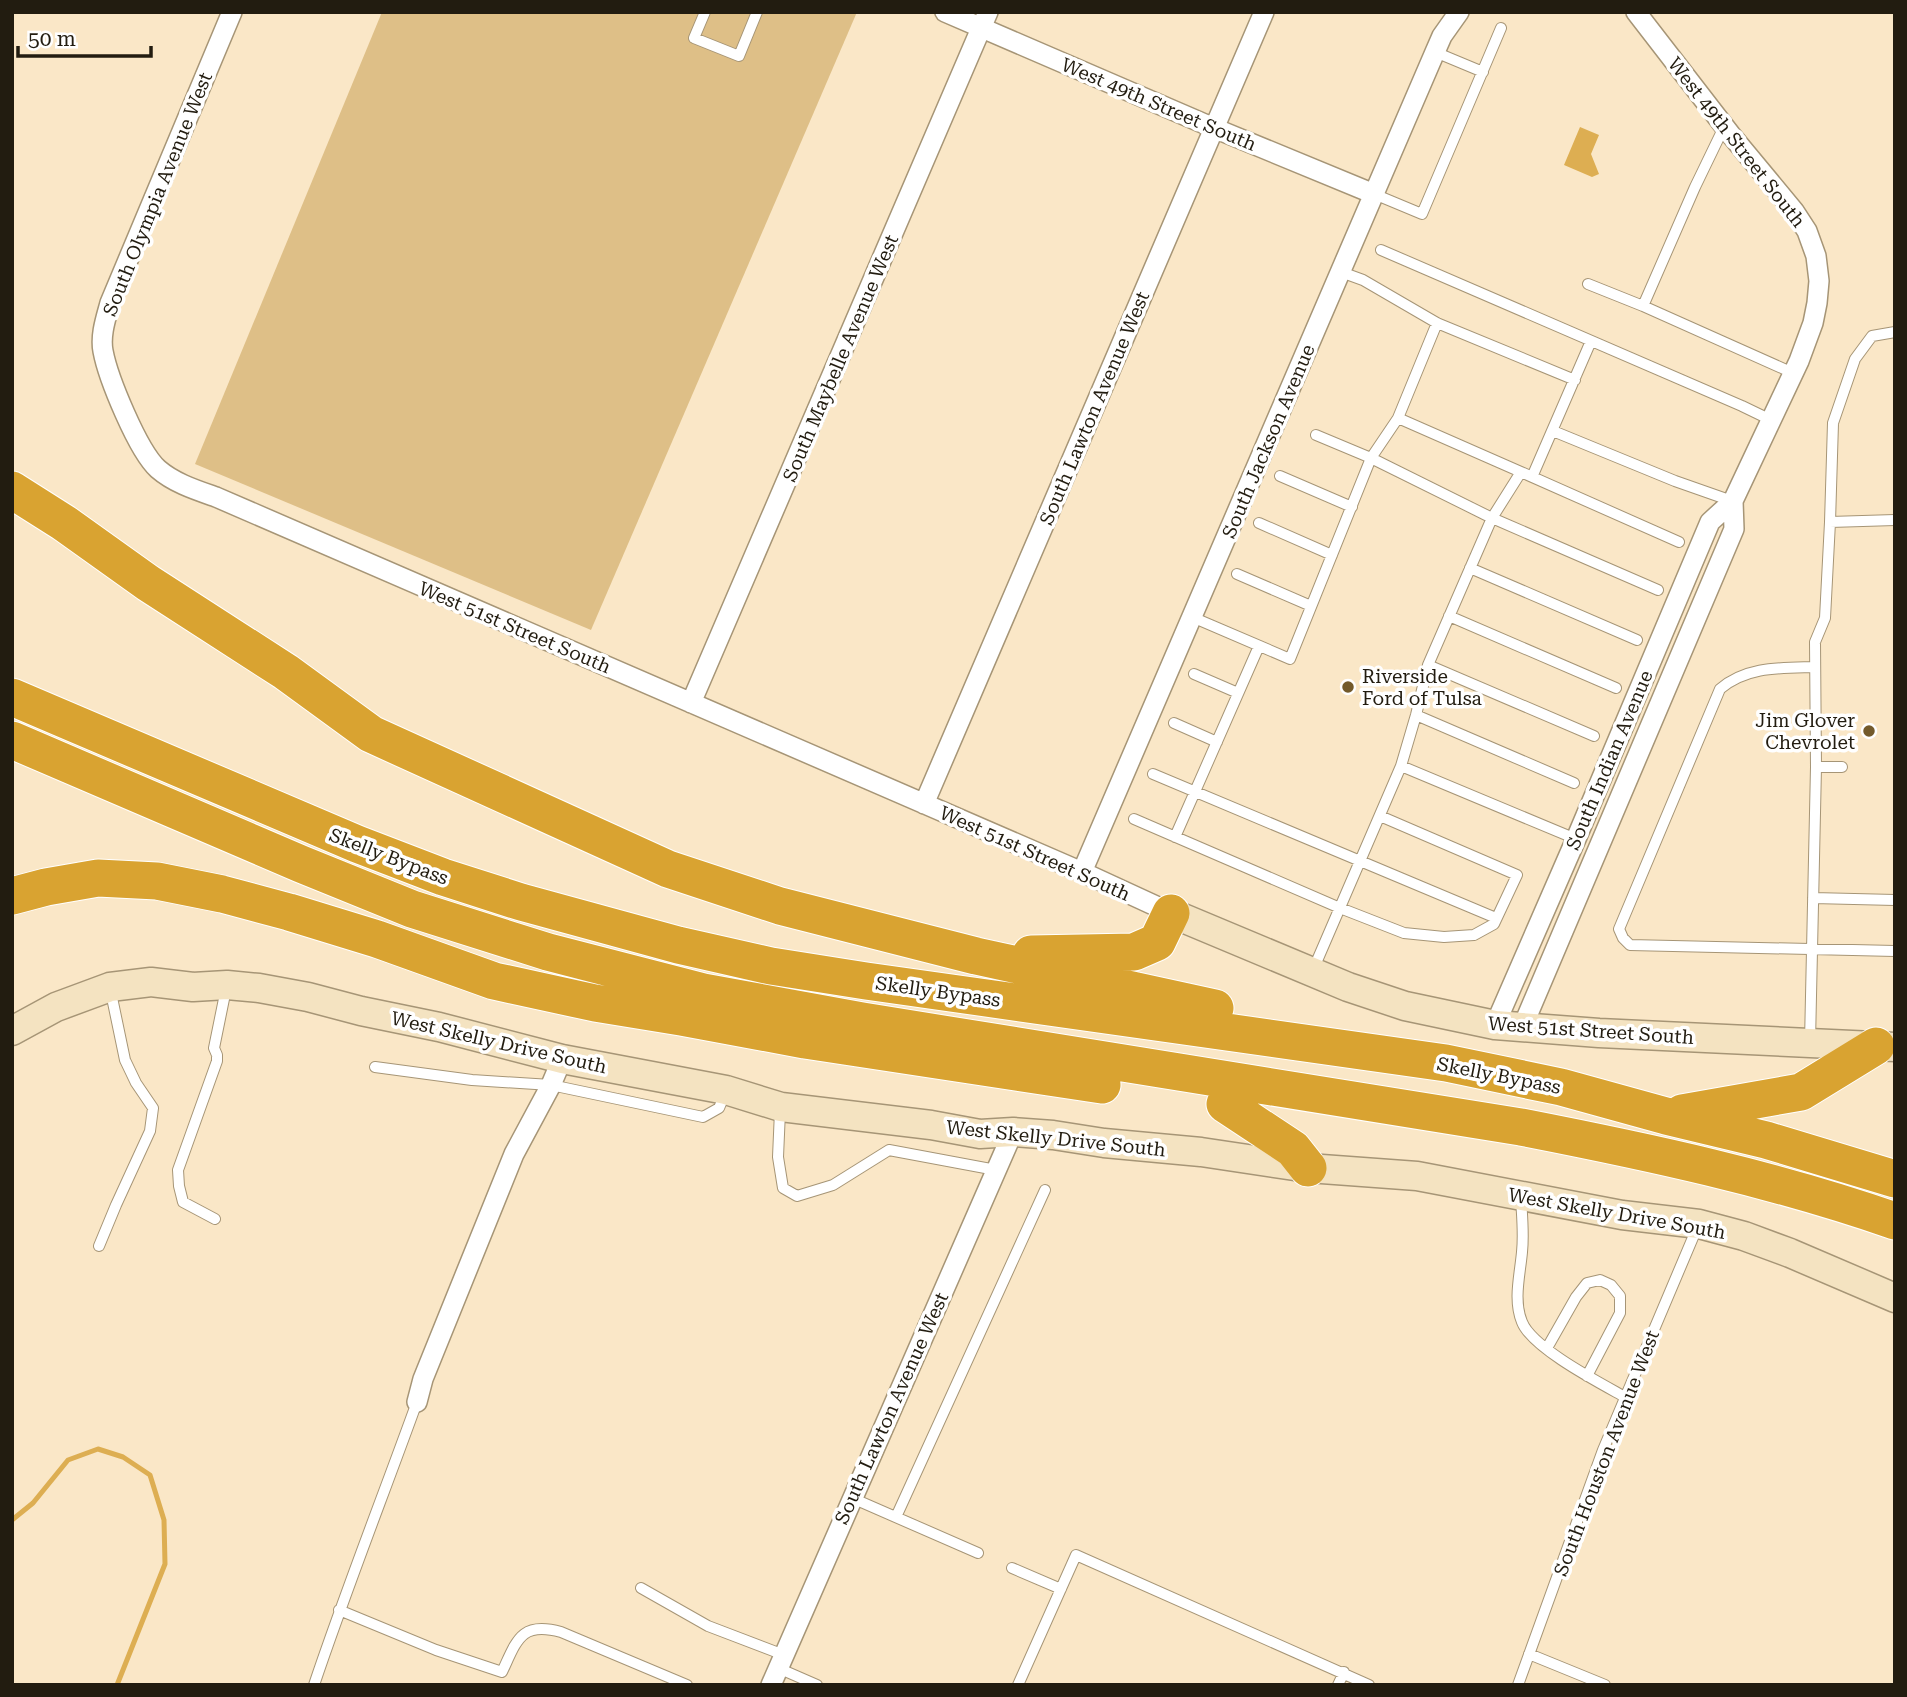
<svg xmlns="http://www.w3.org/2000/svg" width="1907" height="1697" font-family="'Roboto Serif',serif">
	<style>
		.green { fill: #debf87 }
		.water { fill: #ddae52 }
		.lines { fill: none; stroke-linecap: round; stroke-linejoin: round }
		.stream { stroke: #ddae52; stroke-width: 5 }
		.lane-casing { stroke: #a69576; stroke-width: 12 }
		.street-casing { stroke: #a69576; stroke-width: 22 }
		.secondary-casing { stroke: #a69576; stroke-width: 31 }
		.highway-casing { stroke: #fff; stroke-width: 39 }
		.lane { stroke: #fff; stroke-width: 10 }
		.street { stroke: #fff; stroke-width: 19 }
		.secondary { stroke: #f4e3c1; stroke-width: 28 }
		.highway { stroke: #d9a331; stroke-width: 37 }
		.poi-dot { fill: #735a2b; stroke: #fff; stroke-width: 2.5 }
		.labels { text-anchor: middle; stroke-width: 7; stroke-linejoin: round; paint-order: stroke }
		.street-label { font-size: 19px; fill: #221c10; stroke: #fff }
		.poi-label { font-size: 19px; fill: #221c10; stroke: #fff; text-anchor: start }
	</style>
	<rect width="100%" height="100%" fill="#fae7c7"/>
	<path class="green" d="M382,12h475l-266,618 -396,-166z"/>
	<path class="water" d="M1580,127l19,8 -8,19 8,20 -7,3 -28,-12z"/>
	<g class="lines">
		<path class="stream" d="M12,1520l21,-17 35,-43 30,-11 25,8 27,18 14,45 1,44 -48,121"/>
		<defs>
			<path id="lane" d="M705,12l-11,26 45,18 18,-44
				M1435,52l48,20
				M1374,194l48,20 79,-186
				M1381,250l361,156 29,14
				M1341,272l22,8 74,43 138,57
				M1588,284l55,22 150,67
				M1643,306l52,-119 29,-60
				M1437,323l-39,95 123,54
				M1553,431l122,50 57,20
				M1316,435l55,23 121,60 166,72
				M1280,476l72,31
				M1532,477l59,-136
				M1830,522l3,-99 22,-64 17,-23 23,-4
				M1259,523l73,32
				M1470,568l167,72
				M1237,574l74,32
				M1449,616l167,72
				M1192,617l98,42 81,-201 27,-40
				M1428,665l166,71
				M1815,667c-34,1 -68,-1 -95,22l-101,240 4,9 7,7 265,6
				M1194,674l44,19
				M1416,715l158,68
				M1174,723l43,19
				M1401,766l175,73
				M1816,767h26
				M1153,774l343,144
				M1134,819l206,89 64,25 40,4 30,-2 20,-11 23,-49 -137,-59
				M1175,837l84,-191
				M1813,898l82,2
				M1313,970l88,-204 15,-51 12,-50 64,-147 29,-46 158,70
				M1810,1042l6,-275 -1,-125 10,-24 5,-96 65,-2
				M375,1067l97,13 79,5 152,32 16,-9 6,-14
				M780,1111l-2,46 5,31 14,8 36,-11 56,-35 107,20
				M1521,1198c1,18 3,36 1,54 -2,23 -9,48 0,70 10,26 78,61 103,75
				M215,1219l-32,-17 -4,-16 -1,-16 39,-109v-6l-3,-7 12,-59
				M99,1246l17,-41 34,-74 3,-23 -17,-25 -11,-23 -15,-72
				M1547,1348l29,-51 11,-14 13,-3 11,5 9,11v17l-33,63
				M852,1498l126,55
				M896,1517l149,-327
				M1012,1568l49,21
				M641,1588l67,38 76,29
				M339,1610l97,40 66,22c15,-32 19,-51 59,-40l126,53
				M1529,1654l76,31
				M778,1668l39,17
				M314,1685c32,-95 69,-189 103,-283
				M1018,1685l58,-130 293,130
				M1338,1685l6,-13
				M1518,1685l85,-235 94,-222"/>
			<path id="street" d="M232,12l-122,291c-4,15 -10,32 -7,48 5,27 35,100 55,118 16,14 38,21 58,28l866,375 89,41
				M945,12l269,116 160,66
				M691,703l297,-691
				M924,804l340,-792
				M1082,872l353,-820 7,-16 17,-24
				M1495,1025l81,-186 134,-317 23,-21 66,-140 14,-38 4,-20 2,-22 -3,-25 -9,-25 -13,-20 -63,-76 -95,-123
				M1522,1028l212,-499 -1,-28
				M417,1402l6,-23 91,-225 37,-69 11,-26
				M771,1685l242,-553"/>
			<path id="secondary" d="M1171,913l177,74 57,19 90,19 104,8 296,14
				M12,1031l44,-24 54,-20 41,-5 42,5 34,-2 32,3 49,9 53,14 78,16 123,32 164,31 55,17 150,18 49,9 33,-2 40,3 51,8 97,9 107,16 109,8 205,39 77,9 45,12 46,17 105,45"/>
			<path id="highway" d="M12,490l52,33 84,60 138,89 85,62 297,135 112,37 196,50 239,52
				M12,697l345,147 86,33 78,25 157,43 93,21 95,15 580,82 115,24 105,29 100,24 129,39
				M12,740l289,124 111,45 136,43 155,40 159,29 659,106c128,25 250,51 374,94
				M12,896l34,-9 52,-9 59,3 65,13 67,18 88,27 117,42 101,22 86,14 124,23 297,45
				M1031,954l103,-2 23,-10 14,-29
				M1225,1104l68,45 15,19
				M1682,1113l119,-21 75,-46"/>
		</defs>
		<use href="#lane" class="lane-casing"/>
		<use href="#street" class="street-casing"/>
		<use href="#secondary" class="secondary-casing"/>
		<use href="#highway" class="highway-casing"/>
		<use href="#lane" class="lane"/>
		<use href="#street" class="street"/>
		<use href="#secondary" class="secondary"/>
		<use href="#highway" class="highway"/>
	</g>
	<g class="poi-dot">
		<circle cx="1348" cy="687" r="7"/>
		<circle cx="1869" cy="731" r="7"/>
	</g>
	<g class="labels">
		<g class="street-label">
			<text transform="translate(1159 104) rotate(23)" y="7">West 49th Street South</text>
			<text transform="translate(1737 142) rotate(52)" y="7">West 49th Street South</text>
			<text transform="translate(157 194) rotate(-68)" y="7">South Olympia Avenue West</text>
			<text transform="translate(840 358) rotate(-67)" y="7">South Maybelle Avenue West</text>
			<text transform="translate(1094 408) rotate(-67)" y="7">South Lawton Avenue West</text>
			<text transform="translate(1268 441) rotate(-67)" y="7">South Jackson Avenue</text>
			<text transform="translate(515 627) rotate(23)" y="7">West 51st Street South</text>
			<text transform="translate(1609 760) rotate(-67)" y="7">South Indian Avenue</text>
			<text transform="translate(1035 853) rotate(24)" y="7">West 51st Street South</text>
			<text transform="translate(389 856) rotate(21)" y="7">Skelly Bypass</text>
			<text transform="translate(938 991) rotate(8)" y="7">Skelly Bypass</text>
			<text transform="translate(1591 1030) rotate(4)" y="7">West 51st Street South</text>
			<text transform="translate(499 1042) rotate(13)" y="7">West Skelly Drive South</text>
			<text transform="translate(1499 1075) rotate(11)" y="7">Skelly Bypass</text>
			<text transform="translate(1056 1138) rotate(6)" y="7">West Skelly Drive South</text>
			<text transform="translate(1617 1213) rotate(10)" y="7">West Skelly Drive South</text>
			<text transform="translate(891 1408) rotate(-66)" y="7">South Lawton Avenue West</text>
			<text transform="translate(1606 1453) rotate(-69)" y="7">South Houston Avenue West</text>
		</g>
		<g class="poi-label">
			<text x="1362" y="683">Riverside<tspan x="1362" dy="22">Ford of Tulsa</tspan></text>
			<text x="1855" y="727" text-anchor="end">Jim Glover<tspan x="1855" dy="22">Chevrolet</tspan></text>
		</g>
	</g>
	<rect width="1907" height="1697" fill="none" stroke="#221c10" stroke-width="28"/>
	<path d="M18 46v10h133v-10" fill="none" stroke="#221c10" stroke-width="3.5"/>
	<text x="28" y="46" font-size="21" fill="#221c10" stroke="#ffffff" stroke-width="5" paint-order="stroke">50 m</text>
</svg>
